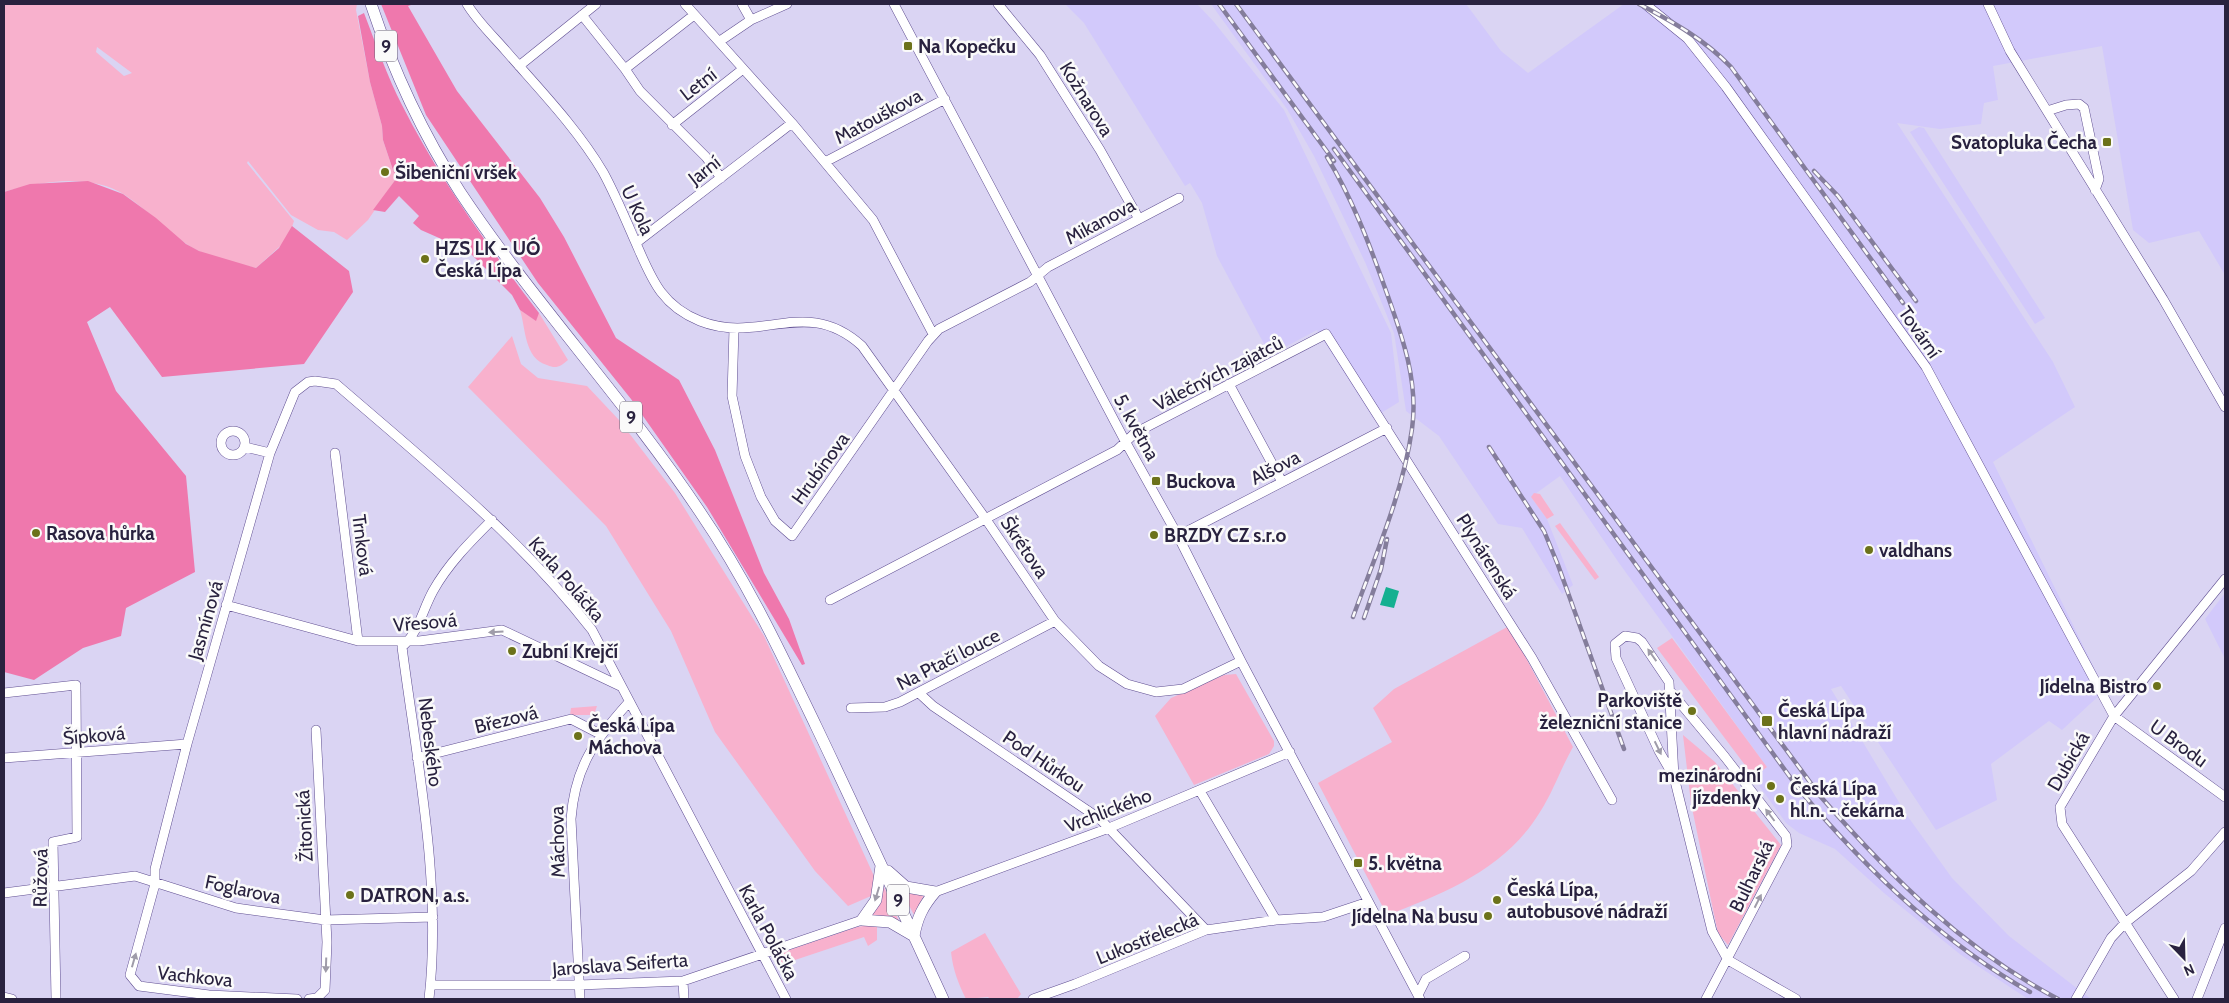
<svg xmlns="http://www.w3.org/2000/svg" width="2229" height="1003" font-family="Cabin,sans-serif">
	<style>
		.built { fill: #d2c9fb }
		.green { fill: #f8b1cd; fill-rule: evenodd }
		.forest { fill: #ef78ad }
		.water { fill: #15b091 }
		.lines { fill: none; stroke-linecap: round; stroke-linejoin: round }
		.minor-casing { stroke: #604f92; stroke-width: 10 }
		.major-casing { stroke: #604f92; stroke-width: 12 }
		.minor { stroke: #fff; stroke-width: 9 }
		.major { stroke: #fff; stroke-width: 11 }
		.rail-casing { stroke: #847d9b; stroke-width: 4.5 }
		.rail { stroke: #fafafa; stroke-width: 2.5; stroke-dasharray: 8; stroke-linecap: butt }
		.oneway { fill: #9f9ca9 }
		.poi-dot { fill: #6c721a; stroke: #fafafa; stroke-width: 2 }
		.labels { text-anchor: middle; stroke-width: 5; stroke-linejoin: round; paint-order: stroke }
		.shield { fill: #fafafa; stroke: #686377; stroke-width: 1 }
		.shield-label { font-size: 18px; font-weight: bold; fill: #29223f }
		.poi-label { font-size: 19px; font-weight: bold; fill: #29223f; stroke: #fafafa; text-anchor: start }
		.street-label { font-size: 19px; fill: #29223f; stroke: #fafafa }
	</style>
	<rect width="100%" height="100%" fill="#dad4f3"/>
	<path class="built" d="M1065,4h132l17,18 70,88 107,223 8,69 -26,16 -56,-88 -47,25 -53,-99 -15,-53 -12,-20 -5,3 -101,-163z
		M1211,4h255l35,47 27,22 96,-69h601v271l-26,-44 -50,12 -16,-13 -31,-184 -109,20 5,34 -14,3 -3,21 -41,5 -43,-6 156,239 22,45 -82,55 112,228 -43,40 -13,-9 -58,43 6,36 -61,30 -95,-144 -10,3 75,125 46,64 57,58 82,63h-63l-67,-44 -77,-62 -49,-44 -36,-16 -13,-10 -33,-46 14,-10 -148,-204 -59,-87 -29,21 16,22 26,66 -11,9 -40,-66 -24,-4 -59,-88 -33,-25 -12,-78 -29,-71 -51,-106 -27,-47z
		M1919,127l5,1 121,190 -10,6 -125,-192z
		M2225,593v66l-20,-40z"/>
	<path class="green" d="M4,4h353l-1,6 14,72 12,44 1,14 13,39 -28,41 -21,20 -13,-8 -16,-2 -27,-15 -43,-54 -1,2 47,58 -6,18 -32,29c-23,-6 -52,-11 -71,-25 -21,-15 -38,-33 -60,-48 -34,-22 -84,-14 -121,-3zM97,47l35,26 -8,3 -28,-24z
		M520,310l15,10 4,-7 29,47c-8,7 -12,9 -21,5 -23,-7 -21,-36 -27,-55z
		M512,336l9,28 17,14 49,8 32,34 56,73 89,143 110,240 4,17 -30,13 -33,-35 -100,-139 -44,-101 -65,-105 -138,-139z
		M1534,493l6,1 14,21 -7,4 -16,-22z
		M1560,523l39,54 -4,3 -40,-54z
		M1509,626l64,121c-12,21 -20,45 -33,65 -34,56 -94,81 -153,103l-69,-132 74,-41 -19,-34 21,-19z
		M1672,638l95,129 -13,10 -97,-129z
		M1236,674l38,67v5l-5,8 -75,31 -39,-69 16,-18 53,-23z
		M597,706l-3,9h-24l1,-7z
		M1683,735l32,27 66,83 -53,100 -10,-12 -6,-28 -21,-102z
		M884,887l15,34 -30,-3 10,-14z
		M903,889l21,6 -10,20 -13,-25z
		M877,924v16l-9,6 -4,-9 -75,25 2,7 -10,3 -5,-9 7,-11 74,-25z
		M985,933l36,61 -4,5h-27l-2,-2 -22,2c-8,-16 -13,-29 -15,-47z"/>
	<path class="forest" d="M381,4h33l-6,2 49,85 83,107 24,39 52,101 63,42 36,70 49,123 25,46 16,45 -3,1 -95,-158 -76,-108 -93,-116 -112,-168z
		M364,13c12,31 23,63 38,92 38,75 86,141 137,208l-3,8 -16,-11 -8,-15 -52,-52 -5,2 -34,-15 -8,-7 6,-7 -20,-20 -14,16 -12,-2 23,-31 -13,-39 -1,-14 -12,-44 -12,-66z
		M88,181l35,13 33,24 30,26 13,7 57,17 23,-20 13,-22 57,45 4,21 -49,72 -142,13 -52,-70 -23,15 29,69 70,85 9,96 -69,36 -5,28 -38,12 -49,32 -30,-8v-480l26,-8z"/>
	<path class="water" d="M1386,587l13,4 -5,17 -14,-3z"/>
	<g class="lines">
		<defs>
			<path id="minor" d="M467,4c10,17 26,32 39,47 33,38 71,77 97,121 12,22 22,46 32,69 16,36 25,64 65,80 61,24 106,-26 162,25l123,172 70,103 44,45 28,18 29,8 27,-3 58,-28
				M685,4l107,119 81,97 60,114
				M742,4l9,16
				M894,4l231,437 53,95 63,125 179,338
				M998,4l42,51 60,95 39,69
				M1645,4l42,34 39,49 200,280 188,349 111,81
				M1988,4l22,47 153,248 62,108
				M582,15l43,54 15,22 66,66 15,21
				M720,41l31,-21 36,-16
				M519,66l77,-62
				M625,69l69,-54
				M2047,111l19,-6 13,-1 5,4 15,71 -4,11
				M672,125l71,-56
				M825,162l120,-63
				M636,243l156,-120
				M734,329l-2,67 13,60 16,41 14,24 17,15 136,-195 11,-12 91,-47 18,-15 131,-69
				M1229,384l53,98
				M221 443a12 12 0 1 1 24 0a12 12 0 1 1-24 0Z
				M245,447l25,6
				M335,453l23,188
				M1178,536l209,-108
				M830,600l287,-150 18,-17 191,-99 206,324 80,142
				M226,605l132,36h61l83,-11 118,56
				M1671,692l54,65 61,79 1,9 -81,154
				M4,693l72,-8 1,152 -24,5 3,157
				M919,693l14,13 167,113 106,111
				M851,708l34,-1 15,-5 155,-81
				M4,758l183,-14
				M417,758l154,-39 29,15
				M1674,777l-15,-26 -43,-93 -1,-14 10,-8 12,2 5,4 27,40 5,95 38,154 16,29
				M1200,791l76,129
				M935,892l174,-64 181,-76
				M4,893l131,-17 101,32 89,12 108,-3
				M1728,960l68,39
				M683,981l1,18
				M431,985h148l104,-4 179,-61
				M1418,995l8,-16 39,-23
				M4,997l8,2
				M297,999l-88,-4 -70,-9 -9,-11 25,-91v-15l32,-125 83,-291 25,-61 13,-10 7,-1 21,3c89,77 183,152 256,246l194,369
				M309,999l8,-1 8,-8 2,-48 -11,-212
				M429,999c13,-117 -12,-236 -27,-352 17,-15 20,-36 31,-56 15,-27 37,-49 59,-71
				M580,999l-9,-180c4,-53 24,-79 58,-117
				M1033,999l42,-15 131,-54 70,-10 47,-3 45,-15
				M2076,999l35,-61 14,-15 66,-52 34,-39
				M2174,999l-112,-175 -2,-17 54,-91 111,-137
				M2197,999l28,-71"/>
			<path id="major" d="M371,4c22,66 51,129 89,188 74,111 166,209 240,320 46,67 81,141 116,214 43,90 85,182 127,273
				M888,871l18,16 29,5c-12,14 -18,26 -21,44
				M862,920l14,-20 5,-34
				M862,920l28,2 24,14"/>
		</defs>
		<use href="#minor" class="minor-casing"/>
		<use href="#major" class="major-casing"/>
		<use href="#minor" class="minor"/>
		<use href="#major" class="major"/>
		<defs>
			<path id="rail" d="M1219,4l115,157
				M1236,4l585,793c71,81 141,151 237,202
				M1639,4c34,18 65,35 92,63l172,236
				M1334,149l464,639c65,78 143,154 232,204
				M1327,157c25,41 42,86 58,131 16,45 34,92 27,141 -9,64 -37,127 -59,188
				M1814,171l24,25 78,105
				M1489,447l55,84 14,34 66,184
				M1364,618l17,-49 6,-30"/>
		</defs>
		<use href="#rail" class="rail-casing"/>
		<use href="#rail" class="rail"/>
	</g>
	<defs><path id="oneway-solid" d="M-6-.8H1V-3.2L6.5 0L1 3.2V.8H-6Z" transform="scale(1.25)"/></defs>
	<g class="oneway">
		<use href="#oneway-solid" transform="translate(496 632) rotate(177)"/>
		<use href="#oneway-solid" transform="translate(1652 655) rotate(-125)"/>
		<use href="#oneway-solid" transform="translate(1658 748) rotate(64)"/>
		<use href="#oneway-solid" transform="translate(1770 815) rotate(-127)"/>
		<use href="#oneway-solid" transform="translate(877 894) rotate(107)"/>
		<use href="#oneway-solid" transform="translate(1758 901) rotate(-63)"/>
		<use href="#oneway-solid" transform="translate(134 960) rotate(-74)"/>
		<use href="#oneway-solid" transform="translate(326 965) rotate(92)"/>
	</g>
	<g class="poi-dot">
		<rect x="903" y="41" width="10" height="10" rx="2.5"/>
		<rect x="2102" y="137" width="10" height="10" rx="2.5"/>
		<circle cx="385" cy="172" r="5"/>
		<circle cx="425" cy="259" r="5"/>
		<rect x="1151" y="476" width="10" height="10" rx="2.5"/>
		<circle cx="36" cy="533" r="5"/>
		<circle cx="1154" cy="535" r="5"/>
		<circle cx="1869" cy="550" r="5"/>
		<circle cx="512" cy="651" r="5"/>
		<circle cx="2157" cy="686" r="5"/>
		<circle cx="1692" cy="711" r="5"/>
		<rect x="1761" y="715" width="12" height="12" rx="2.5"/>
		<circle cx="578" cy="736" r="5"/>
		<circle cx="1771" cy="786" r="5"/>
		<circle cx="1780" cy="799" r="5"/>
		<rect x="1353" y="858" width="10" height="10" rx="2.5"/>
		<circle cx="350" cy="895" r="5"/>
		<circle cx="1497" cy="900" r="5"/>
		<circle cx="1488" cy="916" r="5"/>
	</g>
	<g class="labels">
		<g class="shield">
			<rect x="375" y="30.5" width="22" height="31" rx="4"/>
			<rect x="620" y="401.5" width="22" height="31" rx="4"/>
			<rect x="887" y="884.5" width="22" height="31" rx="4"/>
		</g>
		<g class="shield-label">
			<text x="386" y="52">9</text>
			<text x="631" y="423">9</text>
			<text x="898" y="906">9</text>
		</g>
		<g class="poi-label">
			<text x="918" y="53">Na Kopečku</text>
			<text x="2097" y="149" text-anchor="end">Svatopluka Čecha</text>
			<text x="395" y="179">Šibeniční vršek</text>
			<text x="435" y="255">HZS LK - UÓ<tspan x="435" dy="22">Česká Lípa</tspan></text>
			<text x="1166" y="488">Buckova</text>
			<text x="46" y="540">Rasova hůrka</text>
			<text x="1164" y="542">BRZDY CZ s.r.o</text>
			<text x="1879" y="557">valdhans</text>
			<text x="522" y="658">Zubní Krejčí</text>
			<text x="2147" y="693" text-anchor="end">Jídelna Bistro</text>
			<text x="1682" y="707" text-anchor="end">Parkoviště<tspan x="1682" dy="22">železniční stanice</tspan></text>
			<text x="1778" y="717">Česká Lípa<tspan x="1778" dy="22">hlavní nádraží</tspan></text>
			<text x="588" y="732">Česká Lípa<tspan x="588" dy="22">Máchova</tspan></text>
			<text x="1761" y="782" text-anchor="end">mezinárodní<tspan x="1761" dy="22">jízdenky</tspan></text>
			<text x="1790" y="795">Česká Lípa<tspan x="1790" dy="22">hl.n. - čekárna</tspan></text>
			<text x="1368" y="870">5. května</text>
			<text x="1507" y="896">Česká Lípa,<tspan x="1507" dy="22">autobusové nádraží</tspan></text>
			<text x="360" y="902">DATRON, a.s.</text>
			<text x="1478" y="923" text-anchor="end">Jídelna Na busu</text>
		</g>
		<g class="street-label">
			<text transform="translate(698 84) rotate(-38)" y="7">Letní</text>
			<text transform="translate(1087 99) rotate(58)" y="7">Kožnarova</text>
			<text transform="translate(878 116) rotate(-28)" y="7">Matouškova</text>
			<text transform="translate(704 170) rotate(-38)" y="7">Jarní</text>
			<text transform="translate(638 210) rotate(65)" y="7">U Kola</text>
			<text transform="translate(1100 221) rotate(-28)" y="7">Mikanova</text>
			<text transform="translate(1920 332) rotate(55)" y="7">Tovární</text>
			<text transform="translate(1218 373) rotate(-27)" y="7">Válečných zajatců</text>
			<text transform="translate(1137 427) rotate(61)" y="7">5. května</text>
			<text transform="translate(1275 467) rotate(-27)" y="7">Alšova</text>
			<text transform="translate(820 468) rotate(-54)" y="7">Hrubínova</text>
			<text transform="translate(363 545) rotate(83)" y="7">Trnková</text>
			<text transform="translate(1025 547) rotate(56)" y="7">Škrétova</text>
			<text transform="translate(1487 556) rotate(58)" y="7">Plynárenská</text>
			<text transform="translate(567 579) rotate(49)" y="7">Karla Poláčka</text>
			<text transform="translate(205 620) rotate(-74)" y="7">Jasmínová</text>
			<text transform="translate(425 622) rotate(-5)" y="7">Vřesová</text>
			<text transform="translate(948 659) rotate(-27)" y="7">Na Ptačí louce</text>
			<text transform="translate(506 719) rotate(-14)" y="7">Březová</text>
			<text transform="translate(94 735) rotate(-5)" y="7">Šípková</text>
			<text transform="translate(431 742) rotate(83)" y="7">Nebeského</text>
			<text transform="translate(2179 743) rotate(36)" y="7">U Brodu</text>
			<text transform="translate(1044 761) rotate(34)" y="7">Pod Hůrkou</text>
			<text transform="translate(2068 761) rotate(-60)" y="7">Dubická</text>
			<text transform="translate(1108 810) rotate(-21)" y="7">Vrchlického</text>
			<text transform="translate(304 826) rotate(-93)" y="7">Žitonická</text>
			<text transform="translate(557 842) rotate(-91)" y="7">Máchova</text>
			<text transform="translate(1751 876) rotate(-64)" y="7">Bulharská</text>
			<text transform="translate(40 878) rotate(-89)" y="7">Růžová</text>
			<text transform="translate(243 889) rotate(12)" y="7">Foglarova</text>
			<text transform="translate(769 932) rotate(62)" y="7">Karla Poláčka</text>
			<text transform="translate(1147 938) rotate(-22)" y="7">Lukostřelecká</text>
			<text transform="translate(620 964) rotate(-4)" y="7">Jaroslava Seiferta</text>
			<text transform="translate(195 976) rotate(6)" y="7">Vachkova</text>
		</g>
	</g>
	<rect width="2229" height="1003" fill="none" stroke="#29223f" stroke-width="10"/>
	<g transform="translate(2184 958) rotate(157)" stroke="#fafafa" stroke-width="4" paint-order="stroke">
	<path d="M0-4L9 19L0 12L-9 19Z" fill="#29223f"/>
	<text y="-8" font-size="14" font-weight="bold" text-anchor="middle" fill="#29223f">N</text>
	</g>
</svg>
